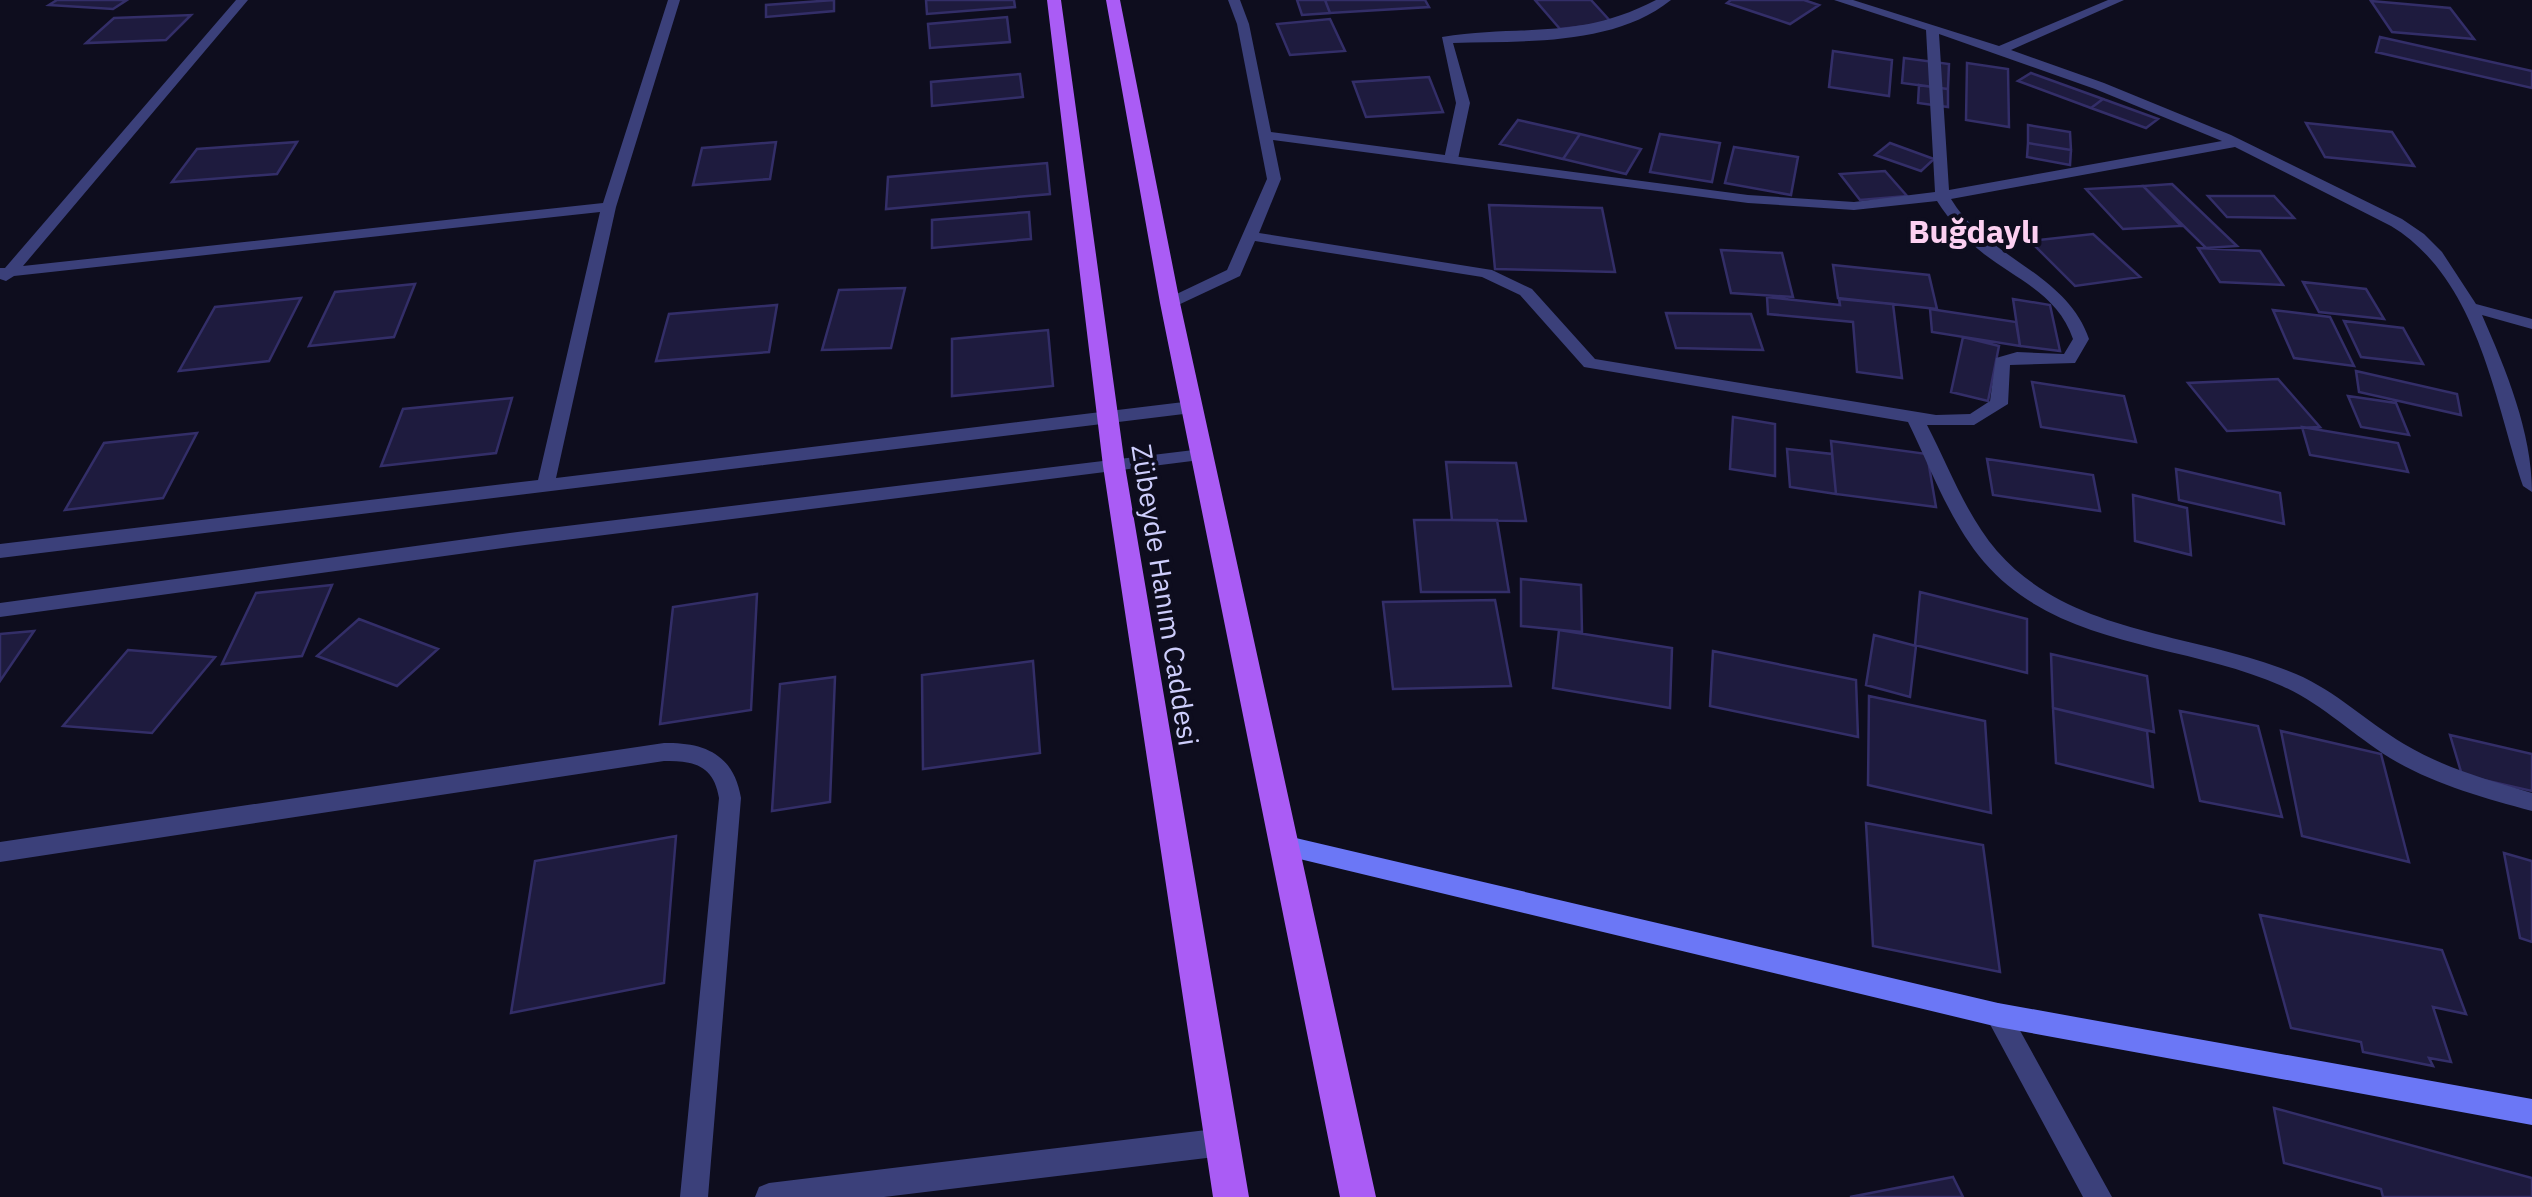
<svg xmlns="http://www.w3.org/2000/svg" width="2532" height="1197" font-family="'IBM Plex Sans',sans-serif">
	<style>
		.building { fill: #1e1b3e; stroke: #332e68; stroke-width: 2.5 }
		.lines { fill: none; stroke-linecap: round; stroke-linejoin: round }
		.lane { fill: #3b407a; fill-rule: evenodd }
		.street { fill: #3b407a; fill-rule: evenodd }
		.secondary { fill: #6b77f6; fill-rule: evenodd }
		.primary { fill: #aa5cf5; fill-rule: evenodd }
		.labels { text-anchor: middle; stroke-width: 8; stroke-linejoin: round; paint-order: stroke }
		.street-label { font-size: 28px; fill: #cecefc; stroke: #0e0d1e }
		.far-district-label { font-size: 32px; font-weight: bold; fill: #fcd0f1; stroke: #0e0d1e }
	</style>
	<rect width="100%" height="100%" fill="#0e0d1e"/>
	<path class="building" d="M57,0h70l-14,9 -64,-4z
		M834,0v11l-68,6v-12z
		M926,0h88l1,7 -88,7z
		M1297,0h28l5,13 -28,2z
		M1325,0h100l4,7 -99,6z
		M1535,0h56l21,23 -52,6z
		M1731,0h73l15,5 -29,19 -63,-21z
		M2371,1l79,7 24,31 -82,-7z
		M191,15l-25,25 -80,3 28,-25z
		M1007,17l3,25 -80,6 -2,-24z
		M1330,19l15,32 -55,4 -13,-31z
		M2380,37l152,34v17l-156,-36z
		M1833,51l59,9 -3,36 -60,-9z
		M1904,58l45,6 -1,25 -46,-6z
		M1967,63l41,6 1,58 -43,-7z
		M2031,73l72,26 -12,9 -73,-27z
		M1020,74l3,23 -91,9 -1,-24z
		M1429,77l14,35 -77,5 -13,-35z
		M1919,85l29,4v18l-30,-4z
		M2103,99l55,20 -12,9 -55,-20z
		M1518,120l62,14 -17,25 -63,-15z
		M2306,123l86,9 22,34 -89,-9z
		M2028,125l42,7 1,18 -43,-7z
		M1580,134l61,15 -15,25 -63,-15z
		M1660,134l60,9 -8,39 -62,-10z
		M297,142l-20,32 -105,8 25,-33z
		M776,142l-6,37 -77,6 9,-37z
		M1890,143l44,16 -13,12 -46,-16z
		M2028,143l43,7 -1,15 -43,-8z
		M1734,147l64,10 -7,38 -66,-12z
		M1047,163l3,31 -164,15 2,-32z
		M1885,171l22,25 -47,4 -20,-26z
		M2172,184l65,62 -31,2 -63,-62z
		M2143,186l38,40 -58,3 -37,-40z
		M2208,196h66l20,22 -67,-1z
		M1489,205l113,3 13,64 -120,-3z
		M1029,212l2,27 -99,9v-28z
		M2093,234l47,43 -65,9 -45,-45z
		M2198,248l62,3 23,34 -63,-3z
		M1721,250l61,3 11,44 -62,-4z
		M1833,265l96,10 8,34 -99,-11z
		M2303,282l63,7 18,30 -65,-7z
		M415,284l-21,53 -85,9 26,-54z
		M905,288l-14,60 -69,2 17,-60z
		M1767,297l73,8 -1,-6 54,5 9,74 -45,-6 -4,-50 -85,-8z
		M301,298l-32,63 -90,10 36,-64z
		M2013,299l37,6 10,46 -40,-5z
		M777,305l-8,47 -113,9 13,-47z
		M1930,309l86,13 4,24 -88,-14z
		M2273,310l57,7 24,49 -60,-8z
		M1666,313l85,1 12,36 -87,-2z
		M2344,321l59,7 20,36 -62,-7z
		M1048,330l5,56 -101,10v-57z
		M1963,337l36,9 -11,55 -37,-9z
		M2356,371l101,23 4,21 -102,-23z
		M2278,379l42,48 -93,4 -39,-48z
		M2032,382l92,14 12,46 -95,-15z
		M2348,396l48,7 13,32 -48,-8z
		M512,398l-16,55 -115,13 22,-57z
		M1733,417l42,7v52l-45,-7z
		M2302,427l96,16 10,29 -98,-17z
		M197,433l-34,65 -98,12 39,-67z
		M1831,441l96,13 9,53 -100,-13z
		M1787,449l45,5 4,40 -46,-7z
		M1987,459l106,16 7,36 -107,-16z
		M1446,462l70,1 10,58 -74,-1z
		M2176,469l104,24 4,31 -105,-24z
		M2133,495l54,13 4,47 -56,-14z
		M1414,520h83l12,72h-88z
		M1521,579l60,6 1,47 -61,-6z
		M332,585l-30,71 -80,8 34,-71z
		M1920,592l107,27v54l-112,-28z
		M757,594l-6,116 -91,14 13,-117z
		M1495,600l16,86 -118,3 -10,-87z
		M359,619l79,30 -41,37 -80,-30z
		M1559,630l113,18 -2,60 -117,-20z
		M34,631l-34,50v-47z
		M1874,635l42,11 -6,51 -44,-12z
		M128,650l87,7 -63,76 -89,-7z
		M1713,651l143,29 2,57 -148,-31z
		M2051,654l96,22 7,56 -101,-24z
		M1033,661l7,92 -117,16 -1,-94z
		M835,677l-5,125 -58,9 8,-127z
		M1869,696l116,25 6,92 -123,-28z
		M2053,708l94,23 6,56 -97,-24z
		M2180,711l78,15 24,91 -82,-16z
		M2281,731l100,23 28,108 -107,-26z
		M2450,735l82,19v37l-70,-16z
		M1866,823l117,22 17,127 -127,-26z
		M676,836l-12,147 -153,30 24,-152z
		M2504,853l28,8v81l-12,-4z
		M2260,915l182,35 24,64 -33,-7 18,55 -22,-4 4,8 -70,-14 -2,-10 -70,-14z
		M2274,1108l258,70v19h-149l-2,-8 -97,-26z
		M1953,1177l10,20h-113z"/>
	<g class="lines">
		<path class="lane" d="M1656,0h15c-57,46 -148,41 -218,43l17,60 -12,56 -12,3 -2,-3 12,-56 -14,-66c80,-13 135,4 214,-37z
			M664,743c41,-1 70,12 77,55l-33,399h-28l39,-399c-5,-32 -25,-38 -55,-37l-664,101v-20z"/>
		<path class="street" d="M236,0h12l-225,266 580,-63 65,-203h12l-64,207 -60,271 636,-77 9,6 -9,6 -1192,145v-14l538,-64 62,-268 -586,64 -8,5 -6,-2v-11h5z
			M1228,0h12l9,24 22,108 477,63 106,7 81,-10 -9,-162 -92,-30h19l146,46 109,-46h16l-113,50 93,33 127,52 171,84 22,15 18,18 34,52 56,15v10l-50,-14c24,55 50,117 50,177l-9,-6c-29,-89 -46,-208 -132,-260l-156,-79 -284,52c35,59 115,73 138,140l-14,24 -65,2 -2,39 -34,21h-47c22,42 39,90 70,126 75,86 200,81 299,123 40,17 71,48 108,70 40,24 84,36 128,49v18c-48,-13 -99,-27 -142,-53 -37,-23 -68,-54 -108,-72 -98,-44 -223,-37 -298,-124 -34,-40 -53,-93 -76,-140l-324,-55 -64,-72 -38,-18 -227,-36 -15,35 -64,30h-12v-6l63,-30 40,-91 -30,-155zM1939,34l156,55 127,52 -273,49zM1273,140l475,63 106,7 83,-9c13,20 28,38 47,53 34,26 74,41 89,85l-9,15 -47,-2 -21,6 -6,43 -20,13 -34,1 -341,-56 -63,-70 -40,-19 -233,-37 22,-54z
			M1202,449l6,2 3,4 -3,4 -683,86 -525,72v-14l525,-72z
			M1998,1003l9,4 105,190h-29l-98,-182 4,-8z
			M1223,1128l10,4 4,10 -4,10 -10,4 -339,41h-129l4,-10 10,-4z"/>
		<path class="secondary" d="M1283,835l715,168 534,96v26l-534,-98 -715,-172 -8,-3 -4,-7 4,-7z"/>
		<path class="primary" d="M1047,0h14l64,466 124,731h-36l-110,-731z
			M1106,0h14l60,303 196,894h-36l-180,-894z"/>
	</g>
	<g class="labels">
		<g class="street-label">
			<text transform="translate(1165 595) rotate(81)" y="10">Zübeyde Hanım Caddesi</text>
		</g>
		<g class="far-district-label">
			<text x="1974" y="243">Buğdaylı</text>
		</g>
	</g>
</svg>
